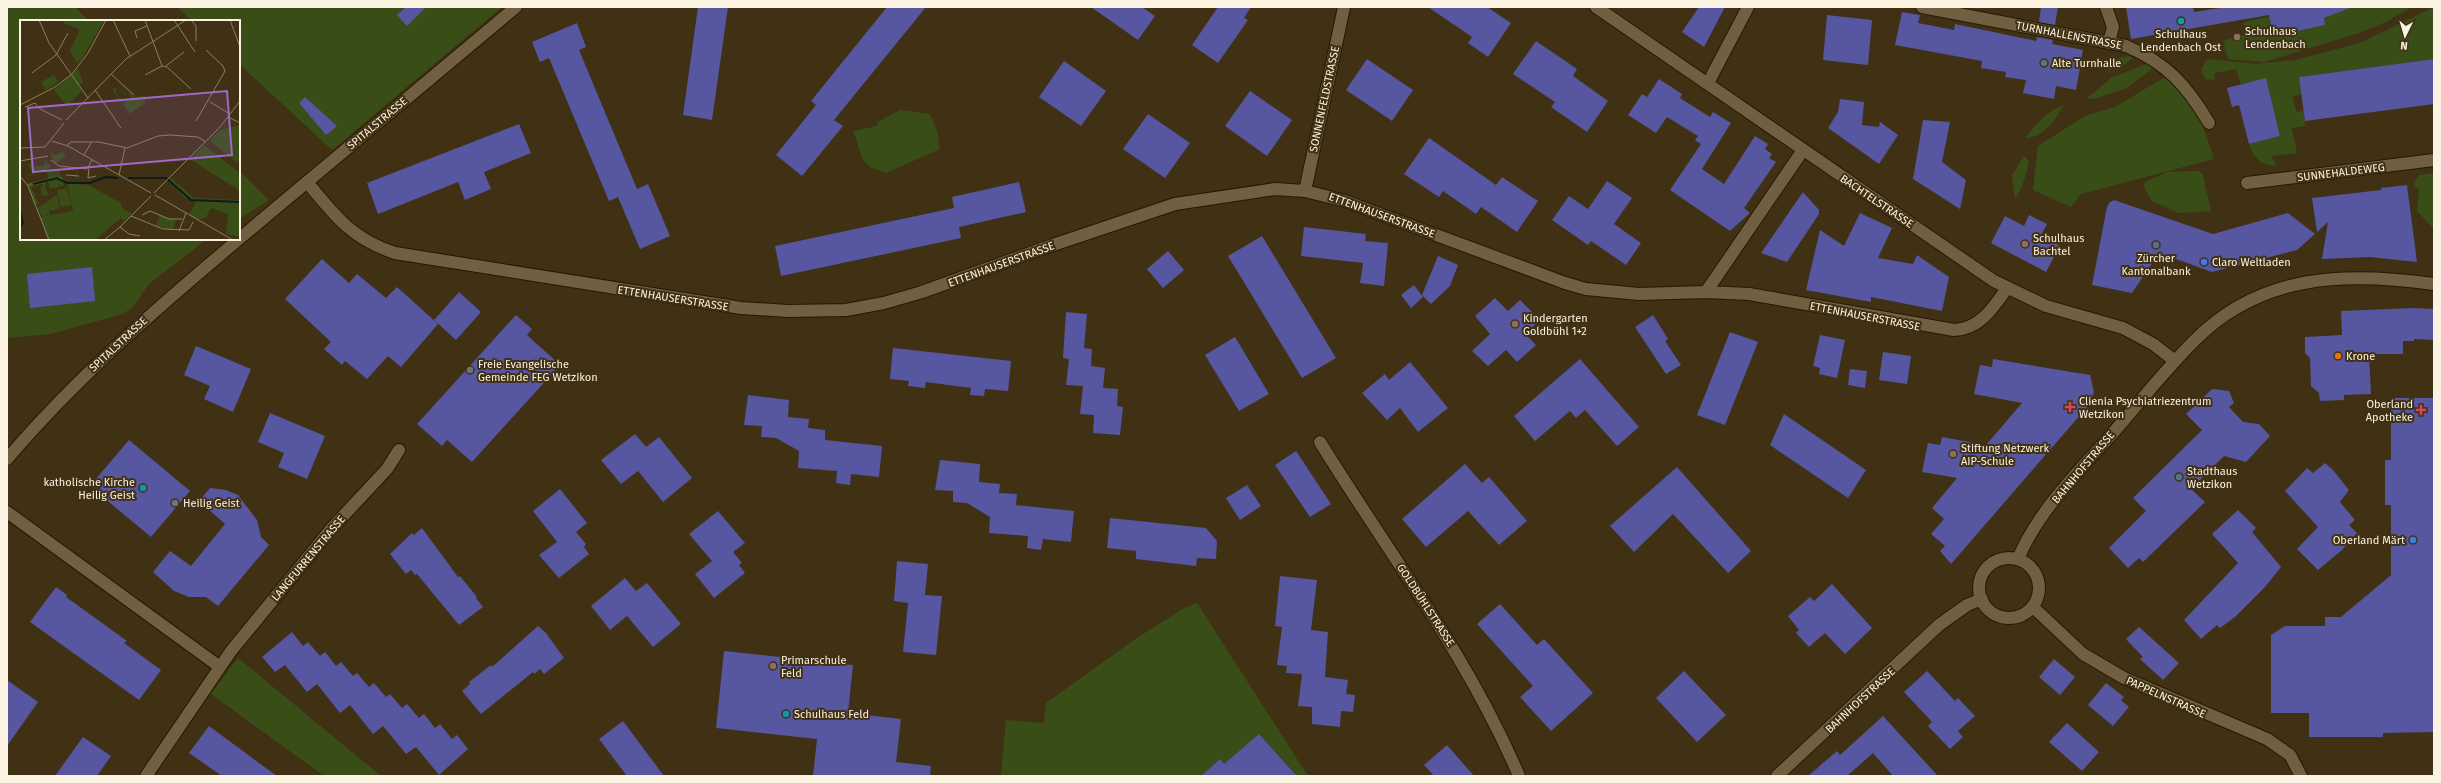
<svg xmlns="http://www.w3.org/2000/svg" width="2441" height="783" font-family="'Fira Sans',sans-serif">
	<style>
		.green { fill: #394e16 }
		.building { fill: #5656a1 }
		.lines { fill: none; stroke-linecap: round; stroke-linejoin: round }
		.street-casing { stroke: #271800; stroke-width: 14 }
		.secondary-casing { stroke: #271800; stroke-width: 14 }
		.street { stroke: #705f41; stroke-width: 12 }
		.secondary { stroke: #705f41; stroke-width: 12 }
		.culture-dot { fill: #0f9aa8; stroke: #403114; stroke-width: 1.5 }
		.education-dot { fill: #8d6e63; stroke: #403114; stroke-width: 1.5 }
		.service-dot { fill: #5c6f8a; stroke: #403114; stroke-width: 1.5 }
		.shop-dot { fill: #3f7fe0; stroke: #403114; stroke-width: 1.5 }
		.food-dot { fill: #e8710a; stroke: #403114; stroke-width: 1.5 }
		.worship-dot { fill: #6b7280; stroke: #403114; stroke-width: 1.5 }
		.health-dot { fill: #e0444e; stroke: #403114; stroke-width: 1.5 }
		.labels { text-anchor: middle; stroke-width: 4; stroke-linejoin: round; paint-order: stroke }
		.poi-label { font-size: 11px; fill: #fcf2e1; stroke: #403114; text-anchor: start }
		.street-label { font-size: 11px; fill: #fcf2e1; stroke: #403114 }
		.inset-river { fill: none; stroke: #0b1c1e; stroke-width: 2 }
		.inset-road { fill: none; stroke: #8b7e66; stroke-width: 1 }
		.view { fill: #a267c9; fill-opacity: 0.15; stroke: #a267c9; stroke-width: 2 }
		.inset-edge { fill: none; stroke: #fcf2e1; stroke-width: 2 }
	</style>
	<rect width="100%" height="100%" fill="#403114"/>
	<path class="green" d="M7,7h68l14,14h-68v218h186l-58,45 -17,24 -10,6 -71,20 -44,4z
		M177,7h325l-170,143 -93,-86v-43h-47z
		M2352,7h60l-26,15 -30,12 -92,28 -36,-3 -5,-18 23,-7 -3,-11 27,-7 4,20 51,-11 -1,-7z
		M2434,7v55l-1,-3 -134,18 3,17 -9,2 3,16 8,-1 1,15 -13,2 5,25 -26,3 6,10c-15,0 -24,-8 -28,-22l31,-8 -14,-57 -25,5 -5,-15 -21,4 -1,7 -9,-1 -4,-10 6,-10 50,5 38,-4 65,-17z
		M2129,56l4,2 -9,7 -16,6c3,-11 10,-14 21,-15z
		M2146,64l8,3 -27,21 -33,11 -7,-1 24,-20z
		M2165,77c31,28 37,43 49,82l-133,35 -10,13 -38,-17 5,-44 47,-30 30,-9z
		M2064,105c-8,14 -22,34 -39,33 11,-14 22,-27 39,-33z
		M900,110l30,4 7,17 3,18 -54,24c-31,-9 -22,-19 -33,-42l24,-5 2,-5z
		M2024,156l5,5c-3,14 -6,26 -14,38l-3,-24z
		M239,170l30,30 -30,19z
		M2199,171l4,4 8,36 -32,2 -27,-12 -8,-14 1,-5 22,-10z
		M2434,173v56l-17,-18 2,-21 -4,-3 -1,-4 5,-8z
		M1197,603l111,173h-21l6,-5 -34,-37 -35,30 -4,-5 -19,17h-200l5,-56 38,3 2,-20 91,-65 47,-30z
		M238,658l143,118h-57l-113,-82z"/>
	<path class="building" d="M406,7h20l-19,19 -10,-11z
		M698,7h30l-16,113 -29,-5z
		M887,7h39l-92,113 9,6 -41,50 -26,-21 40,-50 -5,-4z
		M1091,7h51l13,9 -17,24z
		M1218,7h33l-7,11 4,2 -30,43 -26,-18z
		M1428,7h59l24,16 -23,34 -20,-14 4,-6z
		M1699,7h26l-21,40 -22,-15z
		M2041,7h17l-3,18 -16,-3z
		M2126,7h67l1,5 33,-5 123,1 -26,10 1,7 -51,11 -5,-21 -138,24z
		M1902,12l18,3 -2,8 36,7 1,-6 81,17 1,-4 16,3 -1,4 31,6 -7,40 -20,-4 -2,13 -31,-6 3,-13 -21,-3 1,-5 -25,-4 1,-7 -87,-16z
		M1827,15l45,5 -4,45 -45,-5z
		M577,23l9,24 -7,3 58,139 11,-5 22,52 -30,13 -22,-52 -9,4 -60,-143 -9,4 -8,-20z
		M1536,41l41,28 -4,7 35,25 -21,31 -36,-25 4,-5 -42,-28z
		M1367,59l46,31 -21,31 -46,-31z
		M2434,59v45l-129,17 -6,-44z
		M1064,61l42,30 -25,35 -42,-29z
		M2266,78l14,58 -31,8 -10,-39 -7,2 -5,-19z
		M1659,79l23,15 -2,4 30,19 3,-5 18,11 -29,46 22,15 31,-48 13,8 -3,5 7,5 -3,4 7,4 -32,46 6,5 -20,18 -60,-41 31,-46 -6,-4 3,-4 -31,-19 -11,16 -28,-18 14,-21 5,3z
		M1250,91l42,29 -25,36 -42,-30z
		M305,97l32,29 -11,9 -27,-32z
		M1840,99l24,3 -2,23 17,2 1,-5 18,13 -19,29 -51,-36 10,-16z
		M1148,114l42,29 -25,35 -42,-29z
		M1923,120l27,2 -8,40 24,18 -6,29 -47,-30z
		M519,124l12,29 -47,19 7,17 -26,11 -7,-18 -80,32 -11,-31z
		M1429,138l67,47 6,-8 36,24 -21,31 -36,-25 -5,7 -33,-23 -4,6 -35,-23z
		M1607,181l25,17 -18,26 27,19 -15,22 -35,-24 -3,4 -36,-25 17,-24 19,13z
		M1019,182l7,30 -67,15 2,11 -180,38 -6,-30 179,-38 -2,-11z
		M2407,185l10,77 -47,-5 -48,2 6,-37 -11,10 -5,-34 69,-8v-2z
		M1803,192l16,18v4l-32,48 -26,-9z
		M2114,200l99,34 75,-21 27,21 -18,16 -85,22 -53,-19 -27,40 -40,-8 15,-78 2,-4z
		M1860,213l32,15 -14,30 35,6 4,-9 32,22 -7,34 -71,-14v5l-65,-12 14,-60 24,16z
		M2029,215l18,9 -6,11 19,11 -14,26 -55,-29 14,-27 19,10z
		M1304,227l62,7 -1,7 23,2 -4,43 -24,-3 3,-20 -62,-7z
		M1262,236l74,122 -34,20 -74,-122z
		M1168,251l16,19 -21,18 -16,-19z
		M1438,256l20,9 -8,21 -19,18 -9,-9z
		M322,259l27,24 8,-9 29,24 11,-11 41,37 -37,43 -13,-11 -21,23 -22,-18 -3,4 -18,-16 7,-7 -46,-43z
		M92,267l3,34 -65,7 -3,-34z
		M1414,285l9,12 -12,11 -10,-13z
		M459,292l22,20 -25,28 -22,-20z
		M1495,298l13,13 12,-11 20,20 -15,14 11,11 -19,17 -11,-12 -18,16 -16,-15 18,-17 -15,-18z
		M2413,308l21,1v31l-20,-1v2h-11v13h-34l2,40 -27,1v5l-24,1 -1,-8 -8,-7 -1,-28 -5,-5v-16l37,-2 -1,-24z
		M1066,312l21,2 -3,34 8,1 -1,17 14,2 -2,20 15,1 -1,17 6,1 -3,28 -27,-2 1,-18 -14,-1 3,-28 -17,-1 3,-26 -6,-1z
		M516,315l16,14 -5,6 33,30 -88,97 -25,-22 -5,6 -25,-22z
		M1653,315l15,24 -3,2 16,24 -15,9 -31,-47z
		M1730,332l28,10 -33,83 -28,-10z
		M1820,335l25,5 -8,38 -18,-4 1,-6 -7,-2z
		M1235,337l34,57 -30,17 -34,-56z
		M196,346l55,23 -18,43 -29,-13 6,-13 -26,-11z
		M893,348l118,13 -3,30 -23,-2 -1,7 -14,-1 1,-7 -45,-6 -1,6 -17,-2 1,-5 -19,-2z
		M1883,352l28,4 -4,28 -28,-4z
		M1580,359l59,68 -22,19 -32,-36 -9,8 -6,-7 -35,30 -21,-25z
		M1993,359l97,16 4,17 -6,14 -137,158 -11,-13 5,-5 -14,-12 13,-15 -12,-11 25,-30 -35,-6 6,-29 12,2 2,-8 44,8 36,-42 -48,-9 6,-29 12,2z
		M1410,362l38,46 -30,24 -18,-24 -13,12 -25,-27 23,-19 4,6z
		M1850,369l17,2 -2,17 -17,-3z
		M2212,389l17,2 5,12 -5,4 14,15 16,2 11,12 -24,26 -22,-6 -33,33 14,13 -62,60 -4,-4 -11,10 -19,-20 37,-37 -13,-13 69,-68 -16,-16z
		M748,395l41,5 -1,17 21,2 -1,9 17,2v10l57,6 -3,31 -28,-3 -1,11 -14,-2 1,-12 -39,-3 1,-17 -23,-13 -15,-1 1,-11 -18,-1z
		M2391,398h43v334l-51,1v4h-74v-24h-38v-78l14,-9h40v-9h16l50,-42v-70h-6v-45h6z
		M270,413l55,23 -18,43 -29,-12 6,-14 -26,-11z
		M1784,414l82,56 -18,28 -78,-53z
		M635,434l11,13 13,-10 33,41 -29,24 -25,-31 -17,13 -20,-24z
		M129,440l61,51 -39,46 -54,-45 5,-6 -7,-6z
		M1296,451l35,53 -21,13 -35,-52z
		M940,460l40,4 -1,18 21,2 -1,9 18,1 -1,11 58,6 -3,31 -28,-3 -2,11 -14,-2 1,-12 -39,-3 1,-16 -23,-14 -14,-1v-11l-18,-1z
		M2325,463l8,7 16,20 -9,12 15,18 -6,5 8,8 -15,17 -24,20 -21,-21 21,-22 -33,-36 22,-23 6,5z
		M1465,464l17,19 7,-6 38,44 -28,24 -31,-34 -42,36 -24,-28z
		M1677,467l74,84 -23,22 -55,-59 -39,38 -24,-26z
		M1247,485l14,21 -21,14 -14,-22z
		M210,488l16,2 12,5 19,25 4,17 8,8 -51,61 -12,-9h-17l-15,-6 -21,-19 17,-21 21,15 34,-42 -26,-23z
		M560,489l27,34 -11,9 10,12 -2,3 5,7 -30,24 -20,-23 18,-13 -24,-31z
		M2238,510l18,18 -4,4 29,35 -16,20 -30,30 -15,11 -3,-3 -16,14 -17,-19 54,-57 -26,-29z
		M718,511l27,32 -12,9 9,11 -3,2 6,8 -31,25 -19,-24 17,-13 -23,-27z
		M1110,518l96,10 11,13 -1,18 -19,-1 -1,8 -60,-7v-8l-29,-3z
		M422,528l36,49 2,-1 17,21 -1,1 7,9 -24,18 -42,-51 -2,1 -4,-5 -5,4 -16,-20 22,-21 2,2z
		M897,561l31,3 -3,31 17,1 -6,59 -33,-3 5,-49 -14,-2z
		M1280,576l37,4 -6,50 17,2 -3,45 23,3 -2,14 9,1 -2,17 -12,-1 -1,16 -28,-3v-17l-14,-1 4,-32 -16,-1 1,-7 -10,-1 5,-38 -7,-1z
		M625,578l11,13 11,-8 34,41 -28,23 -26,-31 -17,14 -19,-24z
		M1832,584l40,44 -27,26 -20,-21 -16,14 -13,-14 3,-3 -11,-14 22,-19 4,4z
		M56,587l11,8 -1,2 61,44 -3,2 37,27 -22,30 -109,-78z
		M1500,604l37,41 7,-6 49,54 -42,38 -31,-34 13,-11 -56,-62z
		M538,626l8,7 18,25 -20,16 -4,-5 -6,5 -1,-2 -52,42 -19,-23 8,-7 -1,-2 22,-17 1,2z
		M2139,627l40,36 -16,17 -23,-21 3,-2 -17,-18z
		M292,632l11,14 5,-4 12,14 5,-4 11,14 5,-4 12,14 4,-3 12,14 5,-4 12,14 4,-3 12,14 5,-4 12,14 5,-4 11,14 5,-4 12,15 5,-4 11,14 -29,26 -23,-28 -10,7 -23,-28 -10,8 -23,-29 -10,8 -23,-29 -10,8 -22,-27 -10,7 -13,-15z
		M724,651l129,14 -5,48 53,6 -5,43 35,4 -1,10h-117l4,-37 -101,-11z
		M2054,659l21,18 -15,18 -21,-18z
		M1684,671l42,44 -29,27 -41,-44z
		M1927,671l28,30 3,-3 17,18 -17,15 5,6 -13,12 -22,-23 4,-4 -28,-30z
		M7,680l31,22 -31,44z
		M2106,683l18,14 -3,3 8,7 -16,19 -25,-21z
		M1883,716l55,60h-45l-20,-23 -26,23h-39l29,-25 3,4z
		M623,721l41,55h-37l-28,-37z
		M2067,723l32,29 -17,19 -33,-29z
		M209,726l50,37 18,13h-55l-33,-23z
		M1259,734l38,42h-96l19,-17 4,5z
		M83,737l28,19 -14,20h-42z
		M1447,745l27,31h-40l-10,-11z"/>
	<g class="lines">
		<defs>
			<path id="street" d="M1922,7l204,39c41,17 61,40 83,77
				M2106,7l7,20 -4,15
				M1708,83l40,-76
				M307,182c28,34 45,57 88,71l346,55 47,3 58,-1 38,-7 38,-11 122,-44 131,-44 100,-15 30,2 40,10 220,82 21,6 53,5 67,-2 43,2 205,36c26,-1 39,-22 53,-42
				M2247,183l187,-23
				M1305,191l39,-184
				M1706,292l97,-142
				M1320,442c69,112 147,212 199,334
				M7,512l213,155
				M2033,607l50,47 41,24 143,61 23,16 11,21
				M146,776l85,-125 100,-122 56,-60 12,-19"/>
			<path id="secondary" d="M1596,7l398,274 52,25 77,22 30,16 22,17
				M239,239l277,-232
				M7,459c70,-82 150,-151 232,-220
				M1979 588a30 30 0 1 1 60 0a30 30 0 1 1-60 0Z
				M2018,559c20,-48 60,-87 94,-125 27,-31 53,-64 82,-93 67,-68 152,-69 240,-57
				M1777,776l162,-151 28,-20 15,-6"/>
		</defs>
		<use href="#street" class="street-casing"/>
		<use href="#secondary" class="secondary-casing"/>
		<use href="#street" class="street"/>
		<use href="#secondary" class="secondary"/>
	</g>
	<g class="culture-dot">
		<circle cx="2181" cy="21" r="4"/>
		<circle cx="143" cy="488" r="4"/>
		<circle cx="786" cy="714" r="4"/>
	</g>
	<g class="education-dot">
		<circle cx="2237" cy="37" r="4"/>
		<circle cx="2025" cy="244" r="4"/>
		<circle cx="1515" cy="324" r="4"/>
		<circle cx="1953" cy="454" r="4"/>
		<circle cx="773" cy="666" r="4"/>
	</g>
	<g class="service-dot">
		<circle cx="2044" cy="63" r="4"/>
		<circle cx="2156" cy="245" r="4"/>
		<circle cx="2179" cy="477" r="4"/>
	</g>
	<g class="shop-dot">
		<circle cx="2204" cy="262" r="4"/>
		<circle cx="2413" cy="540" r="4"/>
	</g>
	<circle class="food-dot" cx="2338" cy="356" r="4"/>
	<g class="worship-dot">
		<circle cx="470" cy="370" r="4"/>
		<circle cx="175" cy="503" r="4"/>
	</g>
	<g class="health-dot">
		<path d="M2068 401h4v4h4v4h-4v4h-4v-4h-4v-4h4z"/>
		<path d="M2419 404h4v4h4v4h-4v4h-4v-4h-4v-4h4z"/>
	</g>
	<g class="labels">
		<g class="poi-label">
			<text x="2245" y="35">Schulhaus<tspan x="2245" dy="13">Lendenbach</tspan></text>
			<text x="2181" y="38" text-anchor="middle">Schulhaus<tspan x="2181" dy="13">Lendenbach Ost</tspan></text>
			<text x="2052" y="67">Alte Turnhalle</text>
			<text x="2033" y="242">Schulhaus<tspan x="2033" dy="13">Bachtel</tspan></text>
			<text x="2156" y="262" text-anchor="middle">Zürcher<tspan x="2156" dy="13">Kantonalbank</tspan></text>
			<text x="2212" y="266">Claro Weltladen</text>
			<text x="1523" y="322">Kindergarten<tspan x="1523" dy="13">Goldbühl 1+2</tspan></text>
			<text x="2346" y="360">Krone</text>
			<text x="478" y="368">Freie Evangelische<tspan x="478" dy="13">Gemeinde FEG Wetzikon</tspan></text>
			<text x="2079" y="405">Clienia Psychiatriezentrum<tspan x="2079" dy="13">Wetzikon</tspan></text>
			<text x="2413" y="408" text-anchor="end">Oberland<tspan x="2413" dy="13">Apotheke</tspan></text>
			<text x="1961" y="452">Stiftung Netzwerk<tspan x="1961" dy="13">AIP-Schule</tspan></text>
			<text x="2187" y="475">Stadthaus<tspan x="2187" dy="13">Wetzikon</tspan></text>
			<text x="135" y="486" text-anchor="end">katholische Kirche<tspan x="135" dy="13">Heilig Geist</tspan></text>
			<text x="183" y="507">Heilig Geist</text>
			<text x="2405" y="544" text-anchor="end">Oberland Märt</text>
			<text x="781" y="664">Primarschule<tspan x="781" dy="13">Feld</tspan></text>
			<text x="794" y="718">Schulhaus Feld</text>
		</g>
		<g class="street-label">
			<text transform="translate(2069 35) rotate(11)" y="4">TURNHALLENSTRASSE</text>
			<text transform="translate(1324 99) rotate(-78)" y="4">SONNENFELDSTRASSE</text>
			<text transform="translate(377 123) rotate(-40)" y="4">SPITALSTRASSE</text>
			<text transform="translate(2341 172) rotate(-7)" y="4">SUNNEHALDEWEG</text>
			<text transform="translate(1877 201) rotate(34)" y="4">BACHTELSTRASSE</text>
			<text transform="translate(1382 215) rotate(20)" y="4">ETTENHAUSERSTRASSE</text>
			<text transform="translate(1001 264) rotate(-20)" y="4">ETTENHAUSERSTRASSE</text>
			<text transform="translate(673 298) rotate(9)" y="4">ETTENHAUSERSTRASSE</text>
			<text transform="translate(1865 316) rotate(11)" y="4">ETTENHAUSERSTRASSE</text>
			<text transform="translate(118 344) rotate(-43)" y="4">SPITALSTRASSE</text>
			<text transform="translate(2083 467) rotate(-50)" y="4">BAHNHOFSTRASSE</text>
			<text transform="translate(308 558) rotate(-50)" y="4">LANGFURRENSTRASSE</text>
			<text transform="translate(1426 605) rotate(57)" y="4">GOLDBÜHLSTRASSE</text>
			<text transform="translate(2166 697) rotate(24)" y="4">PAPPELNSTRASSE</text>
			<text transform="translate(1860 700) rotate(-43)" y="4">BAHNHOFSTRASSE</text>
		</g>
	</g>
	<g transform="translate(20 20)">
		<rect width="220" height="220" fill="#403114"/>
		<path d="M44,0h40l-21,37 -6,6 -7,-12 9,-19v-3l-16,-6zM58,49l5,13 -5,3 4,6 -15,15 -13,-16zM34,55l4,7 -12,8 -5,-8zM100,64l8,7 -3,4 -8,-6 -2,2 9,13 8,-8 -4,-2 1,-2 7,5 9,-1v7l-15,11 -18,-25 4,-1 9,6 2,-3zM220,105v33l-3,5 -28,-23 11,-10zM184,125l36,28v18l-50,-32zM42,132l3,2v3l-10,7 -5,-11 6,2zM26,137l1,7 5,1 -3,4 -22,7 18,-10 -12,6 -5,-8h3l3,3 10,-2zM39,149l2,8 -13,1 -1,-7zM151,158l23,20 46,2v37l-14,-3 2,-20 -17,-6 -5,9 -8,3 -9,-5 7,-13 -12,-5 -16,-16zM38,159l7,5 -5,3 -2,-7 1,7 -9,2 -2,-7zM27,161l-2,6 4,8 -7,1 -1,-7 2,-5 -12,3 8,17 -5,1 -6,-19zM47,163l22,2 33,19 -1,3 11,7 -8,7 -3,-3 -24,20 1,2h-49l-9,-23 33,-6zM47,168l4,17 -10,2 -4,-17zM37,175l3,14 -11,2 1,4 -8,1 -5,-8zM140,195l16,5 -3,10 -18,-4z" fill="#394e16"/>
		<path d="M34,157h7l5,5 -1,1 -8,-4 -28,7 -2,-2z" fill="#4e6c13"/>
		<path class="inset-river" d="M108,158h38l25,22 49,2M13,164l24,-6 10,5h23l15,-6 13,1M0,191l3,12 -3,4"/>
		<path class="inset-road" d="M19,0l10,23 39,55M93,0l17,36M125,0l17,46M154,0l21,32M171,0l5,6v15M210,0l10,27M117,18l-2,-7 12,-5M142,46l5,1 24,22M146,46l18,-14M12,53l24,-18 12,-22M91,54l23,21M125,55l17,-9M75,70l26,38M190,82l20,12M0,85l35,-18 17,-13 16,-21 18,-33M5,87l10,-4 5,6 22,11M208,97l12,6M46,100l60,-61 60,-39M176,101l29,-50 -2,-5 -17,-16M32,121l16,5 83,47M47,125l4,-3h28l28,6 31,-12 12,-1 28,2 8,5M0,128l25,-1 19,-24M64,135l7,-12M31,140l8,6 28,3 5,-9M0,141l28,-5M69,148l-1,10 8,-2M46,155l13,1M99,155l6,-27M0,156l8,10 21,54M134,173l66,-66 20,-26M135,175l78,45M122,195l8,-4 19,8h13M111,196l32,13 26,1 4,-8M100,207l9,7 11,2M159,211l7,-18M84,220l16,-13 31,-31"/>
		<path class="view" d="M207,71l5,64 -199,17 -5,-64z"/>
		<rect width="220" height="220" class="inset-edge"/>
	</g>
	<rect width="2441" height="783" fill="none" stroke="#fcf2e1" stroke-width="16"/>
	<g transform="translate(2405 36) rotate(185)" stroke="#403114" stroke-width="3" paint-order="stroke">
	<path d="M0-3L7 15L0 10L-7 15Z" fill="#fcf2e1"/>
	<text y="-6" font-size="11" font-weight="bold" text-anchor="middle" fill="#fcf2e1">N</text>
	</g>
</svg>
